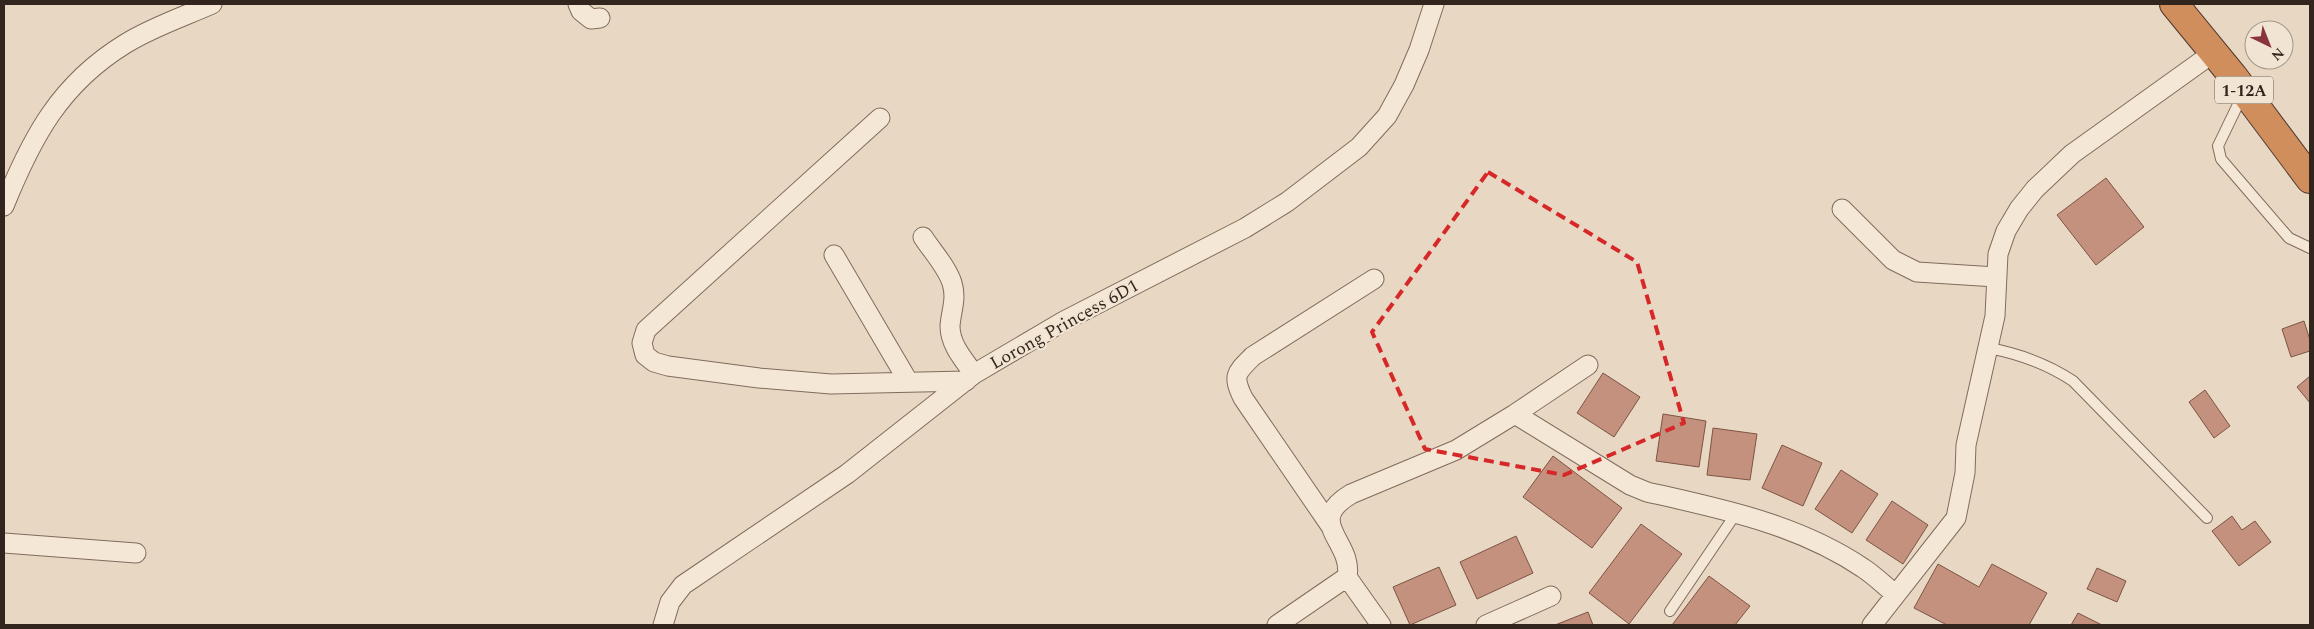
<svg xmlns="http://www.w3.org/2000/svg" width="2314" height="629" font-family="Spectral,serif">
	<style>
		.building { fill: #c3917d; stroke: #7d5444 }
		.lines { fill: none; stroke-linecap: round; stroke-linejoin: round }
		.lane-casing { stroke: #816b5c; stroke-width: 12 }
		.street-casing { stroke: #816b5c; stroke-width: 21 }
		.highway-casing { stroke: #4f3a30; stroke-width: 30 }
		.lane { stroke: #f4e7d5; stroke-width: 10 }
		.street { stroke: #f4e7d5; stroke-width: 19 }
		.highway { stroke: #cf8e5c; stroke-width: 28 }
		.marked { fill: none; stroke: #d62828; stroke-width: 4; stroke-dasharray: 10 6; stroke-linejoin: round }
		.labels { text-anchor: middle; stroke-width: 4.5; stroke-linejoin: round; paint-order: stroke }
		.shield { fill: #f1e4d2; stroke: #6b5e54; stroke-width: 1 }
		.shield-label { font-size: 16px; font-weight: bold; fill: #32251e }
		.street-label { font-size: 18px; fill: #32251e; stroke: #f1e4d2 }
	</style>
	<rect width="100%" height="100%" fill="#e8d8c3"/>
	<path class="building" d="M2106,178l38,49 -48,38 -39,-50z
		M2304,321l6,19v11l-19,6 -9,-28z
		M1603,373l37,24 -26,40 -37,-24z
		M2310,376v27l-13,-16z
		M2205,390l25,36 -16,12 -25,-36z
		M1663,414l43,7 -7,46 -43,-6z
		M1713,428l44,6 -7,46 -43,-5z
		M1782,445l40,18 -19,43 -41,-18z
		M1553,456l69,52 -30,40 -69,-51z
		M1841,470l37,24 -26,39 -37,-24z
		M1892,501l36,24 -25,39 -37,-24z
		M2232,516l10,14 13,-9 16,21 -32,24 -27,-35z
		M1641,524l41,30 -53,70 -40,-31z
		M1516,536l17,37 -56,26 -17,-37z
		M1938,564l41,23 13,-23 55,29 -18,32h-82l-33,-17z
		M1439,567l17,38 -46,20 -17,-38z
		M2097,568l29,13 -9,21 -30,-13z
		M1709,576l41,30 -15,19h-63z
		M1588,612l5,13h-38z
		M2078,613l24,12h-31z"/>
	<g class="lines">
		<defs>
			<path id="lane" d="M2243,94l-25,52 3,13 68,79 21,10
				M1989,348c31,6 57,15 84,33l134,137
				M1670,611l67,-99"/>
			<path id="street" d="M578,4l3,7 10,8 9,-1
				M880,118l-234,212 -4,13 3,12 9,7 14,4 91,12 72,6 135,-3
				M4,206c28,-69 56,-122 121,-162 25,-16 60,-28 87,-40
				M1842,209l51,51 24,12 79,5
				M923,237c9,14 24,30 29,46 5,16 -1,28 -2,43 0,19 14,34 24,48
				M834,255l74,126
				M1515,414l115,71 17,7c75,17 151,32 216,76 11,7 22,18 32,26
				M1330,525l-87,-127c-11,-23 -7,-25 10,-42l121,-77
				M4,543l132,10
				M1347,577l34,48
				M663,625l7,-23 13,-17 164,-111 127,-100 90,-53 181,-93 42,-26 72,-55 28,-31 17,-31 15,-35 15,-46
				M1277,625l70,-48c7,-36 -44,-54 4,-83l105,-44 59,-36 73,-49
				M1486,625l65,-29
				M1872,625l84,-107 9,-45 1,-28 29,-129 3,-62 8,-23 13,-22 16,-20 37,-35 141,-101"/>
			<path id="highway" d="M2174,4l59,72 77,103"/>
		</defs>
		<use href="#lane" class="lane-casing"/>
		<use href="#street" class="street-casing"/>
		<use href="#highway" class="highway-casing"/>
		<use href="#lane" class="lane"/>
		<use href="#street" class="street"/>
		<use href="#highway" class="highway"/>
	</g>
	<path class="marked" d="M1488,172l149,90 47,161 -120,52 -139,-26 -53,-117z"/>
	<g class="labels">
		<rect class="shield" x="2215" y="76.5" width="58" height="27" rx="4"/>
		<g class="shield-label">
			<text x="2244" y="96">1-12A</text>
		</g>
		<g class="street-label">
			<text transform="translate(1064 324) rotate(-29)" y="6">Lorong Princess 6D1</text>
		</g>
	</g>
	<rect width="2314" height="629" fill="none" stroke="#32251e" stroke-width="10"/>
	<g transform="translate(2269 45) rotate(137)"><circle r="24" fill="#f1e4d2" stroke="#a5988a"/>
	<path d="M0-4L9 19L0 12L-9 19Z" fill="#89333e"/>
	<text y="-8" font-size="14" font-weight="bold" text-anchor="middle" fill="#32251e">N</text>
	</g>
</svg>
